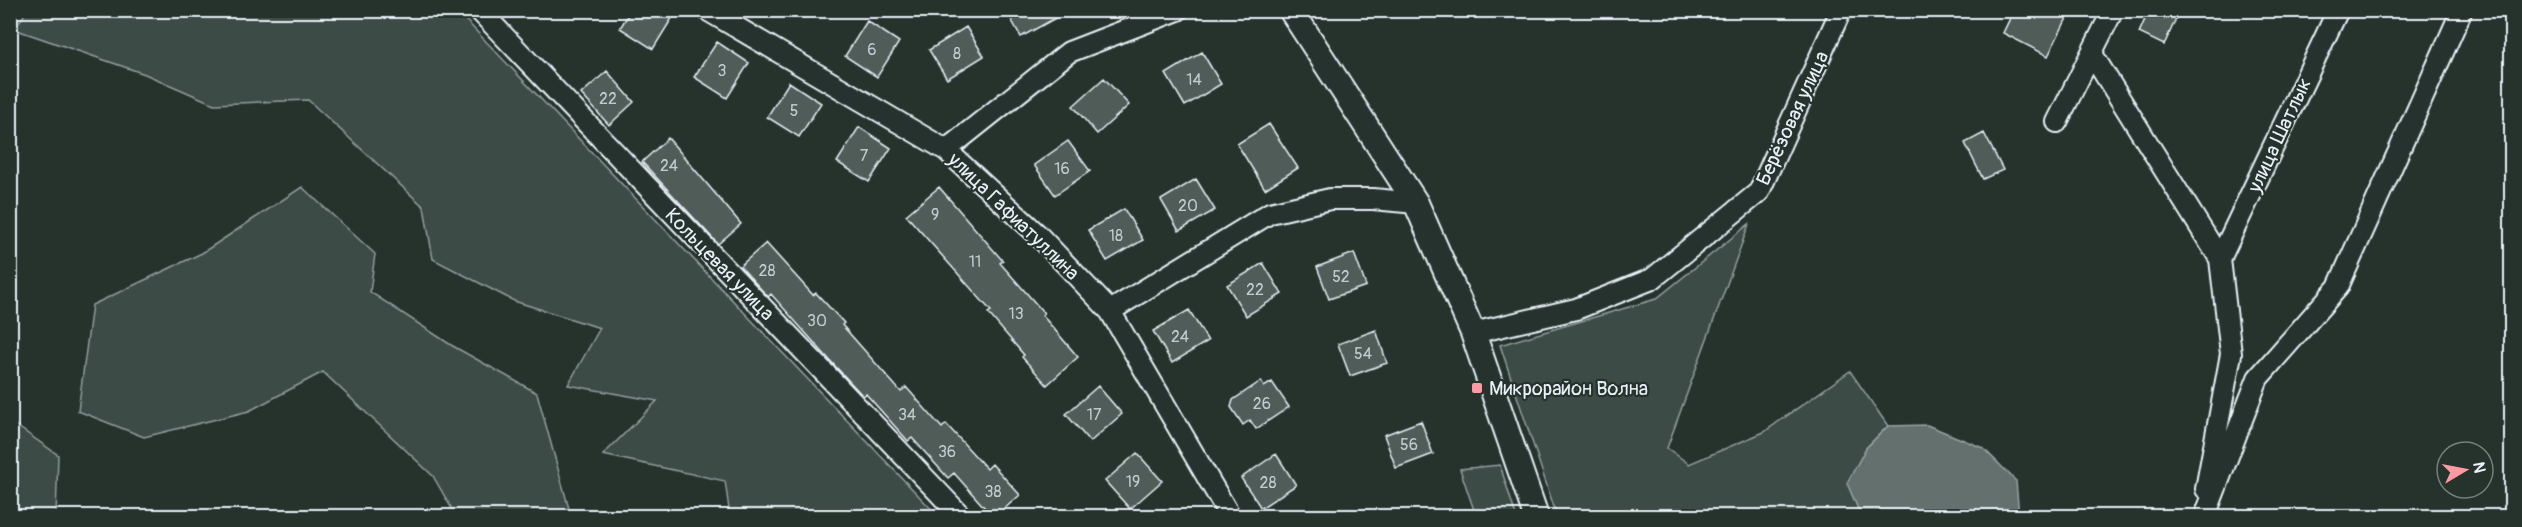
<svg xmlns="http://www.w3.org/2000/svg" width="2522" height="527" font-family="Pangolin,sans-serif">
	<style>
		.green { fill: #3e4b47; stroke: #939ea0; stroke-width: 1.5 }
		.water { fill: #636f6d; stroke: #98a3a5; stroke-width: 1.5 }
		.building { fill: #505c59; stroke: #e8f1f8; stroke-width: 1.5 }
		.lines { fill: none; stroke-linecap: round; stroke-linejoin: round }
		.minor-casing { stroke: #e8f1f8; stroke-width: 24 }
		.tertiary-casing { stroke: #e8f1f8; stroke-width: 28 }
		.minor { stroke: #26332d; stroke-width: 20 }
		.tertiary { stroke: #26332d; stroke-width: 24 }
		.poi-dot { fill: #ff9aa2; stroke: #26332d; stroke-width: 2 }
		.labels { text-anchor: middle; stroke-width: 4.5; stroke-linejoin: round; paint-order: stroke }
		.number-label { font-size: 16px; fill: #c2ccd0 }
		.street-label { font-size: 20px; fill: #e8f1f8; stroke: #26332d }
		.poi-label { font-size: 20px; fill: #e8f1f8; stroke: #26332d; text-anchor: start }
	</style>
	<rect width="100%" height="100%" fill="#26332d"/>
	<filter id="ink" filterUnits="userSpaceOnUse"><feTurbulence type="fractalNoise" baseFrequency=".0167" numOctaves="2"/><feDisplacementMap in="SourceGraphic" scale="12" xChannelSelector="R" yChannelSelector="G"/><feConvolveMatrix kernelMatrix="1 2 1 2 8 2 1 2 1" color-interpolation-filters="sRGB"/></filter>
	<g filter="url(#ink)">
		<path class="green" d="M27,11h430l481,505h-208l-5,-35 -122,-26 54,-54 -89,-16 32,-57 -86,-27 -81,-42 -9,-52 -116,-107 -94,4 -69,-30 -131,-45z
			M302,187l73,67 -5,38 81,53 86,48 34,123h-115l-23,-40 -110,-104 -74,39 -105,26 -66,-26 14,-106 110,-52z
			M1749,224l-82,224 22,16 75,-32 86,-61 38,55 -22,22 -18,35 13,33h-304l-57,-171 156,-46z
			M11,422l47,33 -2,61h-45z
			M1500,465l16,51h-40l-16,-47z"/>
		<path class="water" d="M1927,425l56,23 33,33 3,35h-158l-14,-33 19,-35 22,-22z"/>
		<path class="building" d="M631,10h46l-24,39 -33,-21z
			M1006,10h64l-49,27z
			M2014,10h57l-23,46 -45,-23z
			M2149,10h31l-16,35 -25,-12z
			M867,21l32,21 -22,35 -32,-21z
			M966,27l18,29 -37,23 -18,-29z
			M717,42l32,21 -22,35 -33,-21z
			M1202,52l19,32 -36,22 -19,-32z
			M607,71l27,31 -25,23 -28,-31z
			M1104,78l25,27 -32,29 -24,-28z
			M789,82l32,21 -22,34 -32,-20z
			M1269,124l29,44 -33,21 -28,-45z
			M859,127l32,21 -22,34 -32,-20z
			M1984,133l19,37 -20,9 -18,-36z
			M668,138l73,86 -23,20 -76,-82z
			M1068,141l22,30 -35,24 -21,-30z
			M1196,179l19,31 -36,21 -18,-31z
			M939,187l64,74 -3,2 44,50 -2,2 36,42 -31,28 -25,-28 2,-2 -36,-42 3,-2 -85,-96z
			M1124,209l19,31 -36,21 -19,-31z
			M766,243l47,52 3,-2 28,30 -2,2 59,67 5,-5 36,41 4,-4 41,45 5,-5 28,31 -24,21h-4l-38,-43 -6,5 -36,-40 -4,3 -42,-47 -3,2 -28,-30 -64,-72 -3,3 -28,-31z
			M1354,253l12,33 -37,13 -12,-32z
			M1263,263l19,31 -36,22 -19,-31z
			M1189,310l19,31 -36,22 -19,-32z
			M1376,330l11,33 -37,13 -12,-32z
			M1261,381l3,6 8,-5 17,25 -33,22 -6,-9 -7,5 -12,-18 2,-7z
			M1098,386l24,28 -32,28 -24,-28z
			M1421,421l12,33 -37,14 -12,-33z
			M1137,453l25,28 -32,28 -25,-28z
			M1276,454l20,31 -35,23 -20,-30z"/>
		<g class="lines">
			<defs>
				<path id="minor" d="M479,10l482,506
					M707,10l239,140 90,83 74,78 120,205
					M2092,54l128,205 11,95 -25,135
					M2057,122l56,-112
					M946,150l123,-98 109,-42
					M2220,259l118,-249
					M1110,311l160,-98 60,-14h43l43,4
					M1473,333l103,-24 76,-30 107,-87 82,-182
					M2205,516l53,-138 80,-91 124,-277"/>
				<path id="tertiary" d="M1291,10l125,193 57,130 63,183"/>
			</defs>
			<use href="#minor" class="minor-casing"/>
			<use href="#tertiary" class="tertiary-casing"/>
			<use href="#minor" class="minor"/>
			<use href="#tertiary" class="tertiary"/>
		</g>
	</g>
	<rect class="poi-dot" x="1471" y="382" width="12" height="12" rx="3"/>
	<g class="labels">
		<g class="number-label">
			<text x="872" y="55">6</text>
			<text x="957" y="59">8</text>
			<text x="722" y="76">3</text>
			<text x="1194" y="85">14</text>
			<text x="608" y="104">22</text>
			<text x="794" y="116">5</text>
			<text x="864" y="161">7</text>
			<text x="669" y="171">24</text>
			<text x="1062" y="174">16</text>
			<text x="1188" y="211">20</text>
			<text x="935" y="220">9</text>
			<text x="1116" y="241">18</text>
			<text x="975" y="267">11</text>
			<text x="767" y="276">28</text>
			<text x="1341" y="282">52</text>
			<text x="1255" y="295">22</text>
			<text x="1016" y="319">13</text>
			<text x="817" y="326">30</text>
			<text x="1180" y="342">24</text>
			<text x="1363" y="359">54</text>
			<text x="1262" y="409">26</text>
			<text x="907" y="420">34</text>
			<text x="1094" y="420">17</text>
			<text x="1409" y="450">56</text>
			<text x="947" y="457">36</text>
			<text x="1133" y="487">19</text>
			<text x="1268" y="488">28</text>
			<text x="993" y="497">38</text>
		</g>
		<g class="street-label">
			<text transform="translate(1792 118) rotate(-65)" y="7">Берёзовая улица</text>
			<text transform="translate(2279 135) rotate(-65)" y="7">улица Шатлык</text>
			<text transform="translate(1014 216) rotate(44)" y="7">улица Гафиатуллина</text>
			<text transform="translate(720 264) rotate(46)" y="7">Кольцевая улица</text>
		</g>
		<g class="poi-label">
			<text x="1489" y="395">Микрорайон Волна</text>
		</g>
	</g>
	<rect width="2522" height="527" fill="none" stroke="#26332d" stroke-width="36"/>
	<rect x="18" y="18" width="2486" height="491" fill="none" stroke="#e8f1f8" stroke-width="2" filter="url(#ink)"/>
	<g transform="translate(2465 470) rotate(80)"><circle r="28" fill="#26332d" stroke="#747f7e" stroke-width="1.5"/>
	<path d="M0-4.5L10 22L0 15L-10 22Z" fill="#ff9aa2"/>
	<text y="-9" font-size="16" font-weight="bold" text-anchor="middle" fill="#e8f1f8">N</text>
	</g>
</svg>
